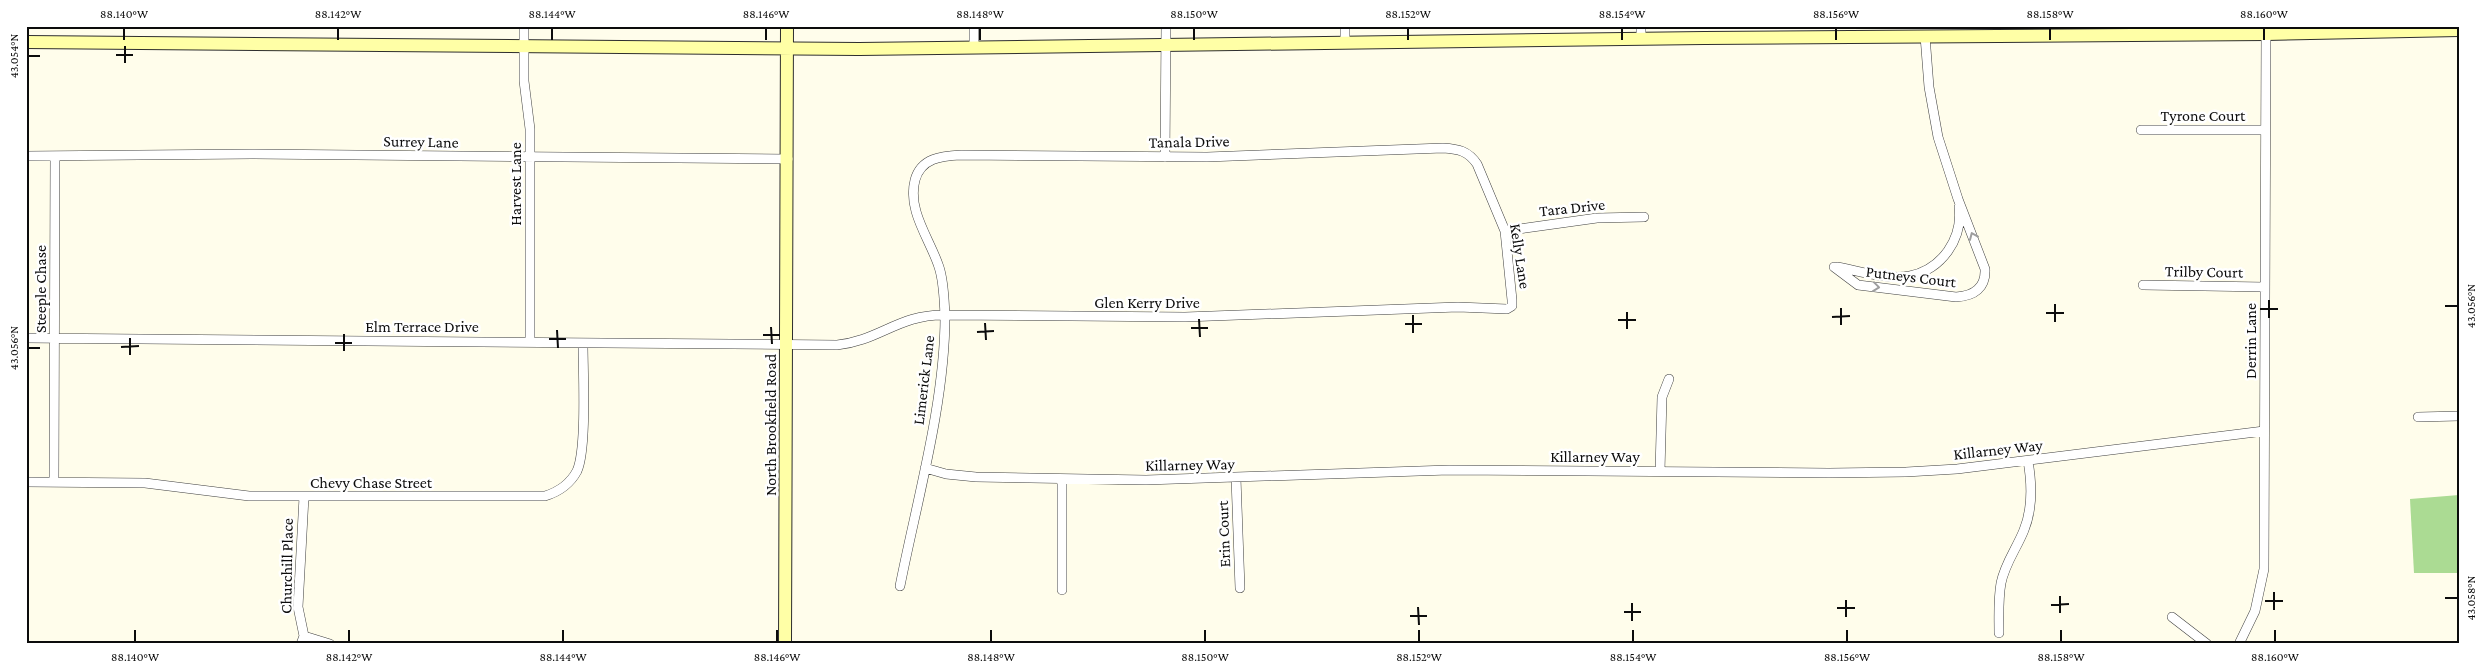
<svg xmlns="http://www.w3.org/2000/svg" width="2485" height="670" font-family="'Crimson Pro',serif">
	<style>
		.forest { fill: #abdb93 }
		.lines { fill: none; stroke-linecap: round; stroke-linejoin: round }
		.street-casing { stroke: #3f3f3f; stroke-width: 10 }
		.secondary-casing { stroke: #2e2e2e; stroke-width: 14 }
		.street { stroke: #fff; stroke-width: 9 }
		.secondary { stroke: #ffffa6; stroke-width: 12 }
		.oneway { stroke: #9e9e9e }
		.ticks { fill: none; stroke: #0c0c0c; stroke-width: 2 }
		.labels { text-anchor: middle; stroke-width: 5; stroke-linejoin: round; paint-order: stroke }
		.street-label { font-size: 16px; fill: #0c0c0c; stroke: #fff }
		.neatline { fill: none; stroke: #0c0c0c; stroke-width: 2 }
		.ticks-label { font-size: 12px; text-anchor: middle; fill: #0c0c0c }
	</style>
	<rect width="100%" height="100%" fill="#fffdeb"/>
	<path class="forest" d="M2459,495v78h-45l-4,-74z"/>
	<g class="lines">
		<defs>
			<path id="street" d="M524,26v55l6,48v213
				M1641,39v-13
				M1345,42v-16
				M974,47v-21
				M2141,130h124
				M26,156l226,-2 536,5
				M1165,157l1,-131
				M1505,231l92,-13 47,-1
				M1834,267l24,18 98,12c18,-1 30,-9 29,-28l-27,-70 -20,-62 -9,-50 -4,-51
				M1837,267c22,4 50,13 73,9 32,-7 53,-37 49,-69
				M2143,285l122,2
				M26,338l811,7c42,-4 62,-31 108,-30l240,2 273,-10 49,2 5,-3v-6l-7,-69 -28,-67c-9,-13 -18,-15 -34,-16l-236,9 -246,-2c-20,1 -40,3 -46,25 -8,31 15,59 24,87 5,15 5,32 6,49 0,87 -28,184 -45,270
				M2418,417l41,-1
				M925,468l21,6 30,3 170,3 303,-10 380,3 77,-1 51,-3 307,-38
				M1660,471l2,-74 7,-18
				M1236,478l4,110
				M54,481l1,-325
				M26,482l119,1 104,13h296c13,-4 25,-12 32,-25 10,-22 6,-100 6,-128
				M304,497l-6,110 6,29
				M1062,590v-111
				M2172,617l35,27
				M1999,633c0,-16 -1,-33 2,-50 4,-20 16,-35 23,-53 9,-22 8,-46 4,-69
				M301,644l3,-8 26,8
				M2239,644l16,-33 9,-42 2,-535"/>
			<path id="secondary" d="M26,42l833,7 845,-11 562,-4 193,-4
				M785,644l2,-618"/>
		</defs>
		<use href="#street" class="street-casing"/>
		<use href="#secondary" class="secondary-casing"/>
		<use href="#street" class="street"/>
		<use href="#secondary" class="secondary"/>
	</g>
	<defs><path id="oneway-chevron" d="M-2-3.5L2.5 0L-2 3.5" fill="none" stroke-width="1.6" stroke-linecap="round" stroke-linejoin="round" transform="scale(1.25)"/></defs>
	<g class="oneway">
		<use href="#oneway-chevron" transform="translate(1973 236) rotate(-113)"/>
		<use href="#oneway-chevron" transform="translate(1876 287) rotate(7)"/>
	</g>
	<path class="ticks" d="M124,28v12M338,28v12M552,28v12M766,28v12M980,28v12M1194,28v12M1408,28v12M1622,28v12M1836,28v12M2050,28v12M2264,28v12M125,46v17M116,55h17M28,56h12M2269,300v18M2055,304v18M2445,306h13M1841,308v17M2260,309h18M1627,312v17M2046,313h18M1413,315v18M1832,317l18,-1M1199,319l1,18M1618,320h18M985,323l1,17M1405,324h17M771,327l1,17M1191,328h17M557,330l1,18M977,332l17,-1M344,334v17M763,335h17M130,338v17M549,339h17M335,343h17M121,347l18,-1M28,348h12M2274,592v18M2060,596v17M2445,598h13M1846,600v17M2265,601h18M1632,603v18M2051,605l18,-1M1418,607l1,18M1837,608h18M1624,612h17M1410,616h17M135,630v12M349,630v12M563,630v12M777,630v12M991,630v12M1205,630v12M1419,630v12M1633,630v12M1847,630v12M2061,630v12M2275,630v12"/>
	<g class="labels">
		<g class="street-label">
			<text x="2203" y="121">Tyrone Court</text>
			<text transform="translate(421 141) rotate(1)" y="6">Surrey Lane</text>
			<text transform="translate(1189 141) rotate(-1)" y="6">Tanala Drive</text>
			<text transform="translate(515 184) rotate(-90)" y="6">Harvest Lane</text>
			<text transform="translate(1572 207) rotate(-6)" y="6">Tara Drive</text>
			<text transform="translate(1521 256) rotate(81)" y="6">Kelly Lane</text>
			<text transform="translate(2204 271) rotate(1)" y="6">Trilby Court</text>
			<text transform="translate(1911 276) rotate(7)" y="6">Putneys Court</text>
			<text transform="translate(40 289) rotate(-90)" y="6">Steeple Chase</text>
			<text x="1147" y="308">Glen Kerry Drive</text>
			<text x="422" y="332">Elm Terrace Drive</text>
			<text transform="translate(2250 341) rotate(-90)" y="6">Derrin Lane</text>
			<text transform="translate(923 380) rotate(-83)" y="6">Limerick Lane</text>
			<text transform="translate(770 425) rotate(-90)" y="6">North Brookfield Road</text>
			<text transform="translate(1998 449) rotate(-6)" y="6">Killarney Way</text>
			<text x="1595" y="462">Killarney Way</text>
			<text transform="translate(1190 464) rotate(-1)" y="6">Killarney Way</text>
			<text x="371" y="488">Chevy Chase Street</text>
			<text transform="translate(1223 534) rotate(-92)" y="6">Erin Court</text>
			<text transform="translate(286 566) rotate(-89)" y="6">Churchill Place</text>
		</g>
	</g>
	<rect width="2485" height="670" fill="none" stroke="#ffffff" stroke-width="55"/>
	<rect x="28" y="28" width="2430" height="614" class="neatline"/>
	<g class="ticks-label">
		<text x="124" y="18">88.140°W</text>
		<text x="338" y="18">88.142°W</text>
		<text x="552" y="18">88.144°W</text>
		<text x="766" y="18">88.146°W</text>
		<text x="980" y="18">88.148°W</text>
		<text x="1194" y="18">88.150°W</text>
		<text x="1408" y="18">88.152°W</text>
		<text x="1622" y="18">88.154°W</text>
		<text x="1836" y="18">88.156°W</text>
		<text x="2050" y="18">88.158°W</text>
		<text x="2264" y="18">88.160°W</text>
		<text transform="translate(14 56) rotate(-90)" y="4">43.054°N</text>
		<text transform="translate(2471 306) rotate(-90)" y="4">43.056°N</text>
		<text transform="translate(14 348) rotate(-90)" y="4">43.056°N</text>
		<text transform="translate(2471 598) rotate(-90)" y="4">43.058°N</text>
		<text x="135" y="661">88.140°W</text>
		<text x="349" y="661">88.142°W</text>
		<text x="563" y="661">88.144°W</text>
		<text x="777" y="661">88.146°W</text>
		<text x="991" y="661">88.148°W</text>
		<text x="1205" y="661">88.150°W</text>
		<text x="1419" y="661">88.152°W</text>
		<text x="1633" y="661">88.154°W</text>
		<text x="1847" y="661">88.156°W</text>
		<text x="2061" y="661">88.158°W</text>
		<text x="2275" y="661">88.160°W</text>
	</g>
</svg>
